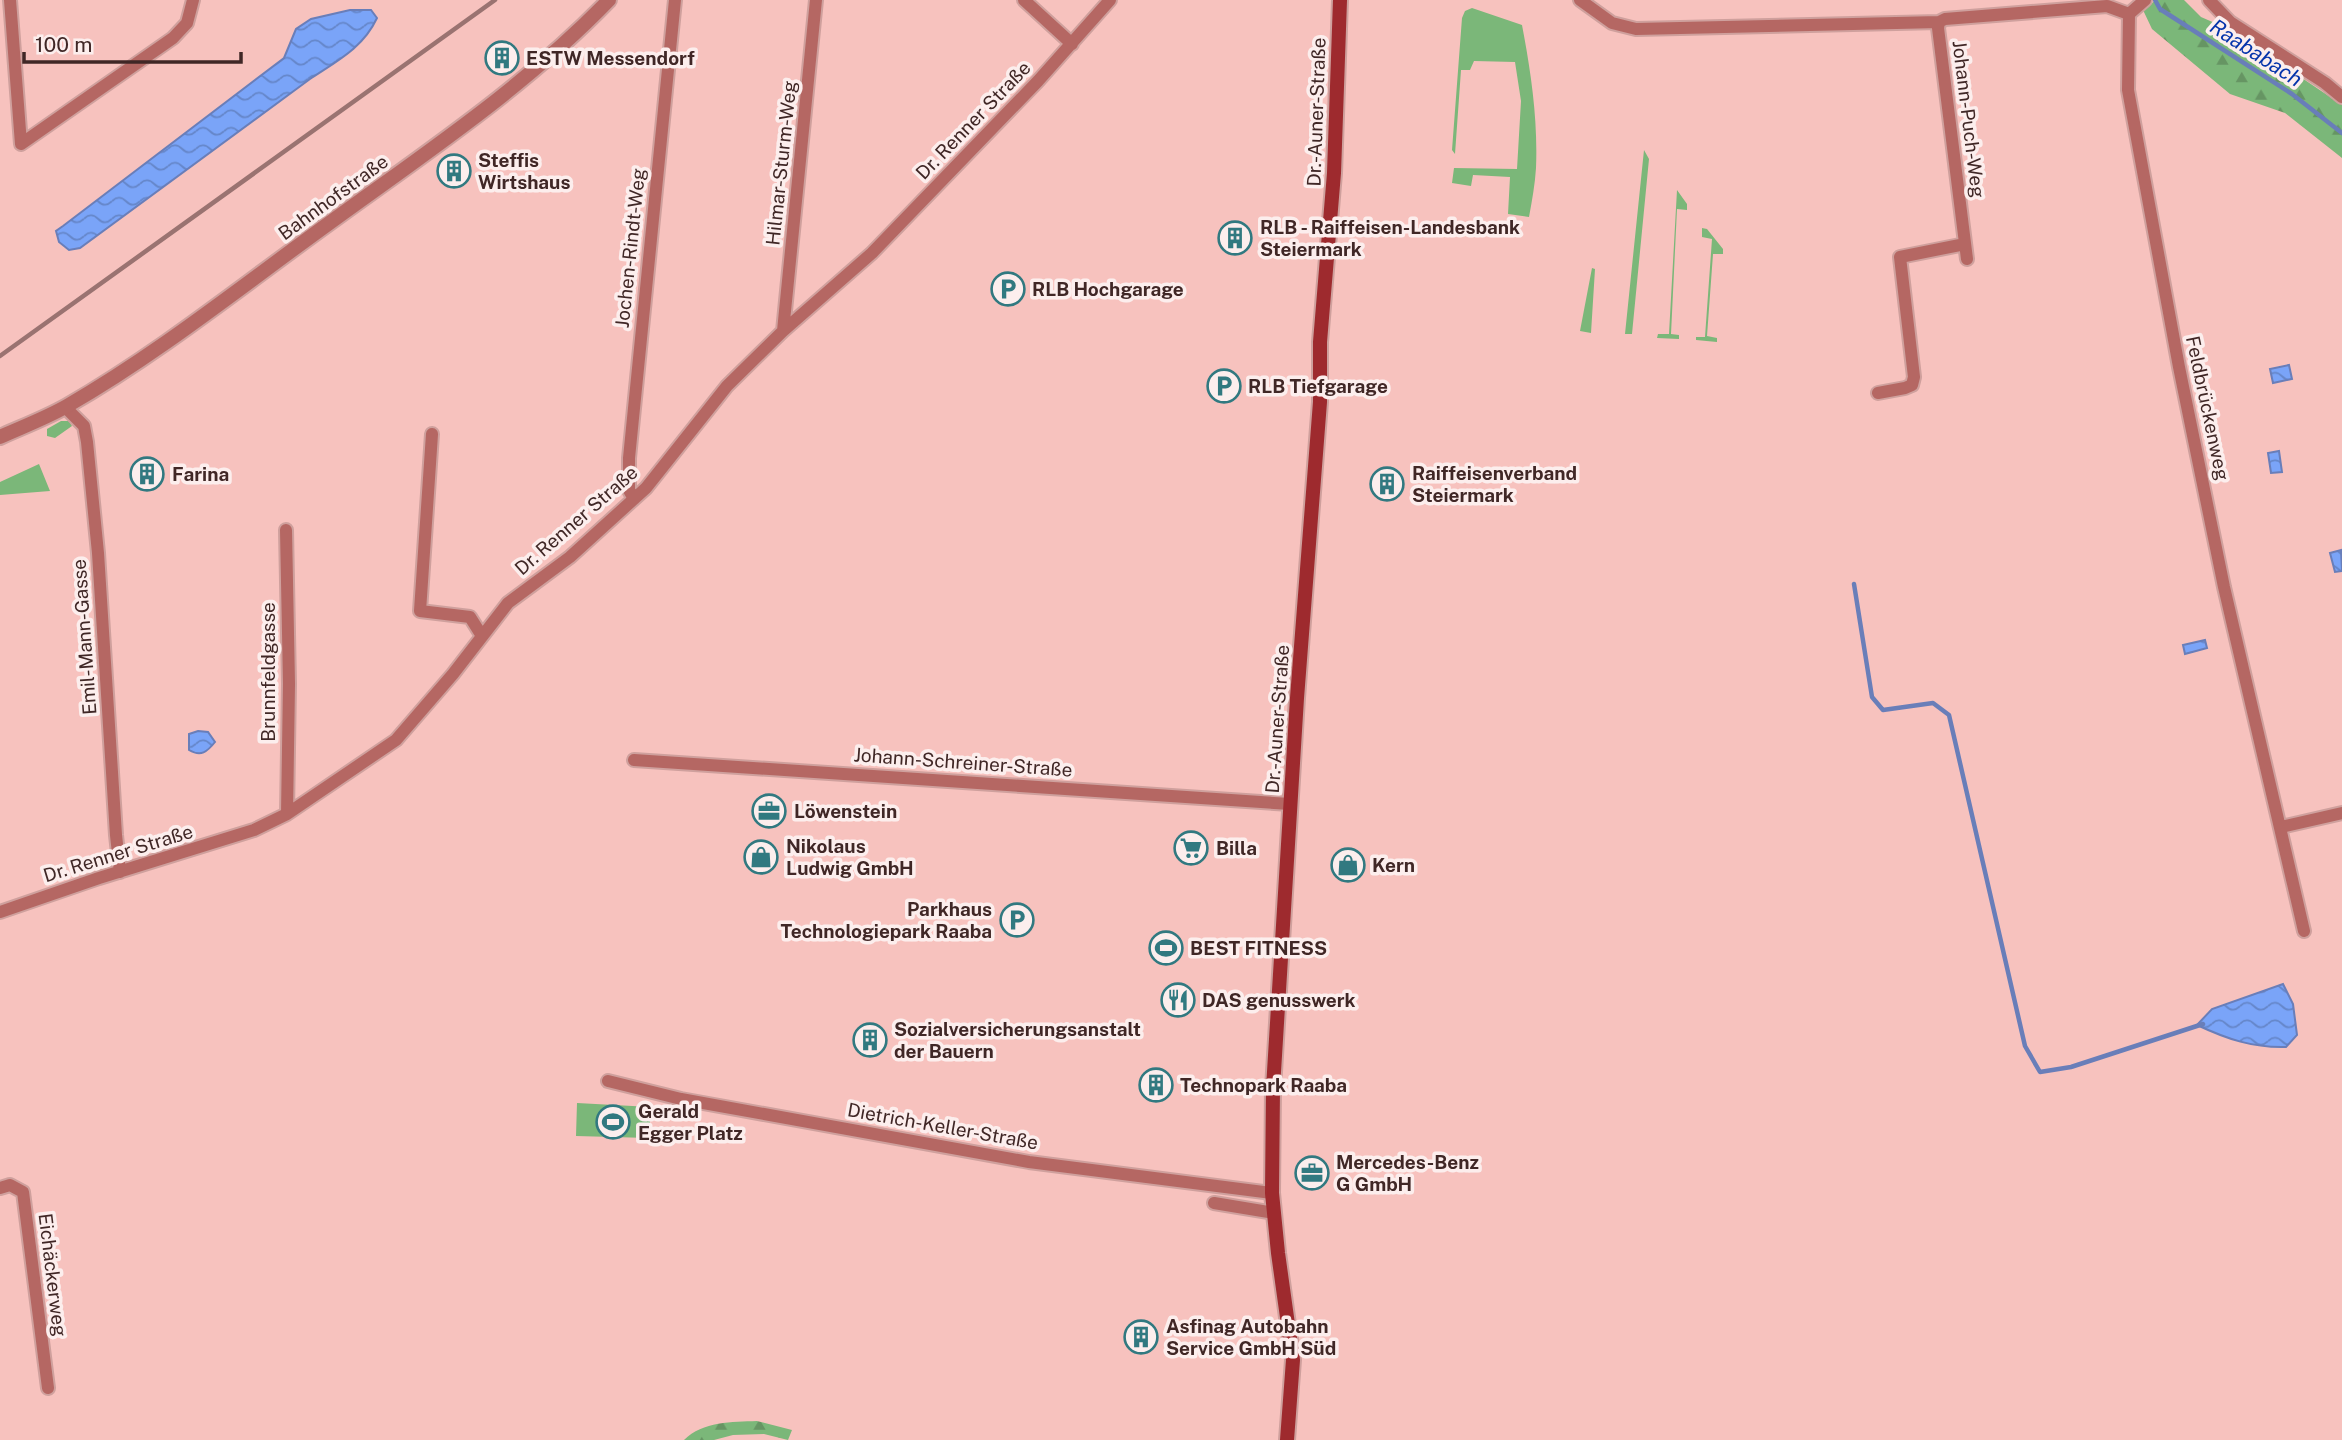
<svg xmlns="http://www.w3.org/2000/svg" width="2342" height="1440" font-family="'Public Sans',sans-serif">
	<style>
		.green { fill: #7bb779 }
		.forest { fill: url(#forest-firs) }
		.water { fill: url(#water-waves); stroke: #697eb9; stroke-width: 2 }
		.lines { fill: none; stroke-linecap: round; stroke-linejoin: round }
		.stream { stroke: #697eb9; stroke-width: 4.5 }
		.minor-casing { stroke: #cfa09d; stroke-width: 16 }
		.tertiary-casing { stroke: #cfa09d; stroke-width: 18 }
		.secondary-casing { stroke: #cfa09d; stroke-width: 18 }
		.minor { stroke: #b56763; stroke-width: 12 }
		.tertiary { stroke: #b56763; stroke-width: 14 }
		.secondary { stroke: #9e2a2e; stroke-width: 14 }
		.rail { stroke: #9a7371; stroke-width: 4.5 }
		.labels { text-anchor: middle; stroke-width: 7; stroke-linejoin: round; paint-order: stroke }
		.poi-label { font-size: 19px; font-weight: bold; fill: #402726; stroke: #fceeed; text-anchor: start }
		.street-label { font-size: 19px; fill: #402726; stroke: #fceeed }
		.water-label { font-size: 21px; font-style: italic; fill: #0534ab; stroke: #fceeed }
	</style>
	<defs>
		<pattern id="forest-firs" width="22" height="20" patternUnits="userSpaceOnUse" patternTransform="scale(1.75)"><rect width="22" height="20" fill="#7bb779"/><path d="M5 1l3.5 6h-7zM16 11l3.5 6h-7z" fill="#669563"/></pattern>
		<pattern id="water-waves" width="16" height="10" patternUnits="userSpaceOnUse" patternTransform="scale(1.75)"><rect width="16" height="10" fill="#7aa4f8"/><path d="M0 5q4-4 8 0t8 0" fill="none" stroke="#6586c9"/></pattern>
	</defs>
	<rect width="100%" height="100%" fill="#f7c2be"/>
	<path class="green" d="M1472,8l50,17c9,47 16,95 14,143 -1,16 -4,33 -7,49l-21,-3 2,-37 -37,-2 -2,11 -19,-3 2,-15 63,1 4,-68 -6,-39 -41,-1 -4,9h-9l-6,84 -3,-4 10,-132 3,-7z
		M1644,150l5,9 -17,175h-7z
		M1677,190l10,14v6l-10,-1 -6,125 8,1v4l-22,-1 1,-4h11z
		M1702,228l5,1 16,20v5h-10l-6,82 10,2v4l-21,-2v-3h9l7,-98 -10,-2z
		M1592,268l3,1 -4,64 -11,-2z
		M61,421h8l3,5 -17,12 -8,-2v-7z
		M39,464l11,27 -50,4v-13z
		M577,1103l74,4 -2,31 -73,-2z"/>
	<path class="forest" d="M2156,0h28l17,17 30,13 111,75v53l-57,-45 -55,-19 -78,-65 -9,-19z
		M757,1421l35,9 -4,10 -24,-6 -31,1 -19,5h-30c19,-19 48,-18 73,-19z"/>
	<path class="water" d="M350,10h21l6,8c-14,30 -40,43 -67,61l-230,169 -11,2 -10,-8 -3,-11 7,-5 221,-168 12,-29 15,-10z
		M2289,365l3,14 -19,4 -3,-14z
		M2279,451l3,21 -11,1 -3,-20z
		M2341,550l1,21 -7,1 -5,-19z
		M2205,640l2,8 -22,6 -2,-9z
		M198,731l10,1 7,10c-8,10 -14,15 -26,8v-16z
		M2283,984l10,20 4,31 -11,12c-33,1 -59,-8 -89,-22l15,-16z"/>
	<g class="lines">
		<path class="stream" d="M2155,0l5,9 132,85 50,39
			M1854,584l18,113 11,13 50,-7 16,12 76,331 15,26 31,-5 132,-43"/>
		<defs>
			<path id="minor" d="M10,0l11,144 152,-106 14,-15 6,-23
				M1024,0l48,44
				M1580,0l32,23 24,6 303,-7
				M2145,0l-16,14 -1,76 51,277 45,220 80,344
				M2209,0l21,22 95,61 17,14
				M1967,259l-29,-231 1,-6 6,-3 162,-13 22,8
				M783,331l33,-331
				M1878,393l27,-5 7,-3 2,-8 -14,-120 65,-13
				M65,407l19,19 3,16 11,111 18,282 4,37
				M432,434l-12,177 50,6 12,19
				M634,499l-5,-9v-32l46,-458
				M286,530l3,154 -2,130
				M634,760l656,44
				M2281,827l61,-14
				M0,912l99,-34 155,-48 33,-16 109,-74 57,-66 55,-71 62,-46 76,-69 81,-102 56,-55 89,-78 166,-172 72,-81
				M608,1081l73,18 348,63 243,31
				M0,1188l10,-3 13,7 25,196
				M1214,1203l60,10"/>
			<path id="tertiary" d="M0,437c22,-10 46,-19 67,-31 92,-53 175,-120 261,-182 96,-70 197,-137 281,-224"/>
			<path id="secondary" d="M1287,1440l6,-80 -15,-107 -6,-60 1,-105 24,-390 23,-296v-60l14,-169 6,-173"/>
		</defs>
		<use href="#minor" class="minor-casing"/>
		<use href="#tertiary" class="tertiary-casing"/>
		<use href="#secondary" class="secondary-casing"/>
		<use href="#minor" class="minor"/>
		<use href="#tertiary" class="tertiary"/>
		<use href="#secondary" class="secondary"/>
		<path class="rail" d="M0,356l495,-356"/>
	</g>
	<defs>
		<symbol id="building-ring" viewBox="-11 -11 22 22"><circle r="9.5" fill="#fceeed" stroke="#317980" stroke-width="1.5"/><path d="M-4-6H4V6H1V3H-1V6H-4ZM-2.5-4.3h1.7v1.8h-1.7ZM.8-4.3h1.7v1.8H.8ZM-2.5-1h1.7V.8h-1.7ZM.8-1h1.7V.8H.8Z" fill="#317980"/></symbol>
		<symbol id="parking-ring" viewBox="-11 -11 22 22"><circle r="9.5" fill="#fceeed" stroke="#317980" stroke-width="1.5"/><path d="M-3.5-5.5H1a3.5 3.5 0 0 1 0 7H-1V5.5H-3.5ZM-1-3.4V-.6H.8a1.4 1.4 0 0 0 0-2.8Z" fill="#317980"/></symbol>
		<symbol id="office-ring" viewBox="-11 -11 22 22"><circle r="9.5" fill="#fceeed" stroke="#317980" stroke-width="1.5"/><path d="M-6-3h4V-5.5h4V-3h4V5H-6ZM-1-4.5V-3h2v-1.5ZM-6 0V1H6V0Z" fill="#317980"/></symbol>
		<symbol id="supermarket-ring" viewBox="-11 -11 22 22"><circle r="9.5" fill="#fceeed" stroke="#317980" stroke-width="1.5"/><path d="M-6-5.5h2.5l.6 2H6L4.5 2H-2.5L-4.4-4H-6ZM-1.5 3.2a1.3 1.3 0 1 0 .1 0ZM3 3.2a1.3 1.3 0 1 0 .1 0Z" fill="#317980"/></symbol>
		<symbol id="shop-ring" viewBox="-11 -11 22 22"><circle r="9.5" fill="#fceeed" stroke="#317980" stroke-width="1.5"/><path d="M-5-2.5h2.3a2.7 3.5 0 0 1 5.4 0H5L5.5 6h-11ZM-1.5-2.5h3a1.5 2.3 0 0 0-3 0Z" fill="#317980"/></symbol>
		<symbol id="stadium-ring" viewBox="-11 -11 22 22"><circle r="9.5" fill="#fceeed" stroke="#317980" stroke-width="1.5"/><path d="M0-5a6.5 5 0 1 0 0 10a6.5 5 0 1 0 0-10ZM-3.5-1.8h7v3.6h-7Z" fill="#317980"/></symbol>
		<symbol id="restaurant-ring" viewBox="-11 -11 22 22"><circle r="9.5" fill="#fceeed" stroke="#317980" stroke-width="1.5"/><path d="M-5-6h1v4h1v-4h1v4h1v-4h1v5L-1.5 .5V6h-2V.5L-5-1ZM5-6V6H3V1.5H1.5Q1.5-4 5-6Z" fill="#317980"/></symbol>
	</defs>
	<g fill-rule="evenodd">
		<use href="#building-ring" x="483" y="39" width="38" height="38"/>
		<use href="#building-ring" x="435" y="152" width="38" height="38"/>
		<use href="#building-ring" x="1216" y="219" width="38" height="38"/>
		<use href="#parking-ring" x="989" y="270" width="38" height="38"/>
		<use href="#parking-ring" x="1205" y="367" width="38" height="38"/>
		<use href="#building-ring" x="128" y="455" width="38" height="38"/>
		<use href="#building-ring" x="1368" y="465" width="38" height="38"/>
		<use href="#office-ring" x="750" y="792" width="38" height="38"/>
		<use href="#supermarket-ring" x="1172" y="829" width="38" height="38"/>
		<use href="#shop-ring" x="742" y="838" width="38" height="38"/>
		<use href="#shop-ring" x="1329" y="846" width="38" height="38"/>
		<use href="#parking-ring" x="998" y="901" width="38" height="38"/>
		<use href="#stadium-ring" x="1147" y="929" width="38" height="38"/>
		<use href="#restaurant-ring" x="1159" y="981" width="38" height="38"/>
		<use href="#building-ring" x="851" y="1021" width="38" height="38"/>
		<use href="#building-ring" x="1137" y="1066" width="38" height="38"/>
		<use href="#stadium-ring" x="594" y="1103" width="38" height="38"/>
		<use href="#office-ring" x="1293" y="1154" width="38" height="38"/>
		<use href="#building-ring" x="1122" y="1318" width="38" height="38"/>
	</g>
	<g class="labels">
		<g class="poi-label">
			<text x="526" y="65">ESTW Messendorf</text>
			<text x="478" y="167">Steffis<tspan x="478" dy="22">Wirtshaus</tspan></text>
			<text x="1260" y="234">RLB - Raiffeisen-Landesbank<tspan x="1260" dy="22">Steiermark</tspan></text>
			<text x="1032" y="296">RLB Hochgarage</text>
			<text x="1248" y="393">RLB Tiefgarage</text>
			<text x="1412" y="480">Raiffeisenverband<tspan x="1412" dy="22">Steiermark</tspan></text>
			<text x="172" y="481">Farina</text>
			<text x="794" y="818">Löwenstein</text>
			<text x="786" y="853">Nikolaus<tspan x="786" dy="22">Ludwig GmbH</tspan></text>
			<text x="1216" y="855">Billa</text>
			<text x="1372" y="872">Kern</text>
			<text x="992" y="916" text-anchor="end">Parkhaus<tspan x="992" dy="22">Technologiepark Raaba</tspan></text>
			<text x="1190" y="955">BEST FITNESS</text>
			<text x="1202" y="1007">DAS genusswerk</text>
			<text x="894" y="1036">Sozialversicherungsanstalt<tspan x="894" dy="22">der Bauern</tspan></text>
			<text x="1180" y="1092">Technopark Raaba</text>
			<text x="638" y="1118">Gerald<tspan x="638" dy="22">Egger Platz</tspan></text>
			<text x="1336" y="1169">Mercedes-Benz<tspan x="1336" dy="22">G GmbH</tspan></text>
			<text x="1166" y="1333">Asfinag Autobahn<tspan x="1166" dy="22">Service GmbH Süd</tspan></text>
		</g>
		<g class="street-label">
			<text transform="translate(1316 112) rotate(-88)" y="7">Dr.-Auner-Straße</text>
			<text transform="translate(1969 119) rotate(83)" y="7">Johann-Puch-Weg</text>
			<text transform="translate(973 120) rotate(-46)" y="7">Dr. Renner Straße</text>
			<text transform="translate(781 163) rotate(-84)" y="7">Hilmar-Sturm-Weg</text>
			<text transform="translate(333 197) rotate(-36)" y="7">Bahnhofstraße</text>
			<text transform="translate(630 248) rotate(-84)" y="7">Jochen-Rindt-Weg</text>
			<text transform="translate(2208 408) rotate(78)" y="7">Feldbrückenweg</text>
			<text transform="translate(576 520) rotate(-41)" y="7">Dr. Renner Straße</text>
			<text transform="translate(84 637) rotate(-94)" y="7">Emil-Mann-Gasse</text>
			<text transform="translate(268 672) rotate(-90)" y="7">Brunnfeldgasse</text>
			<text transform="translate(1277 719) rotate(-86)" y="7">Dr.-Auner-Straße</text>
			<text transform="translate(963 762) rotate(4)" y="7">Johann-Schreiner-Straße</text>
			<text transform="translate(118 853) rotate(-17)" y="7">Dr. Renner Straße</text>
			<text transform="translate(943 1126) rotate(10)" y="7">Dietrich-Keller-Straße</text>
			<text transform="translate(53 1275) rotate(83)" y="7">Eichäckerweg</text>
		</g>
		<g class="water-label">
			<text transform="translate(2256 53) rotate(33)" y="7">Raababach</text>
		</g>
	</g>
	<path d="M24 52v10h217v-10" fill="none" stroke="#402726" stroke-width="3.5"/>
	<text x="35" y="52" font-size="21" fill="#402726" stroke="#fceeed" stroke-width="5" paint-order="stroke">100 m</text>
</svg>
